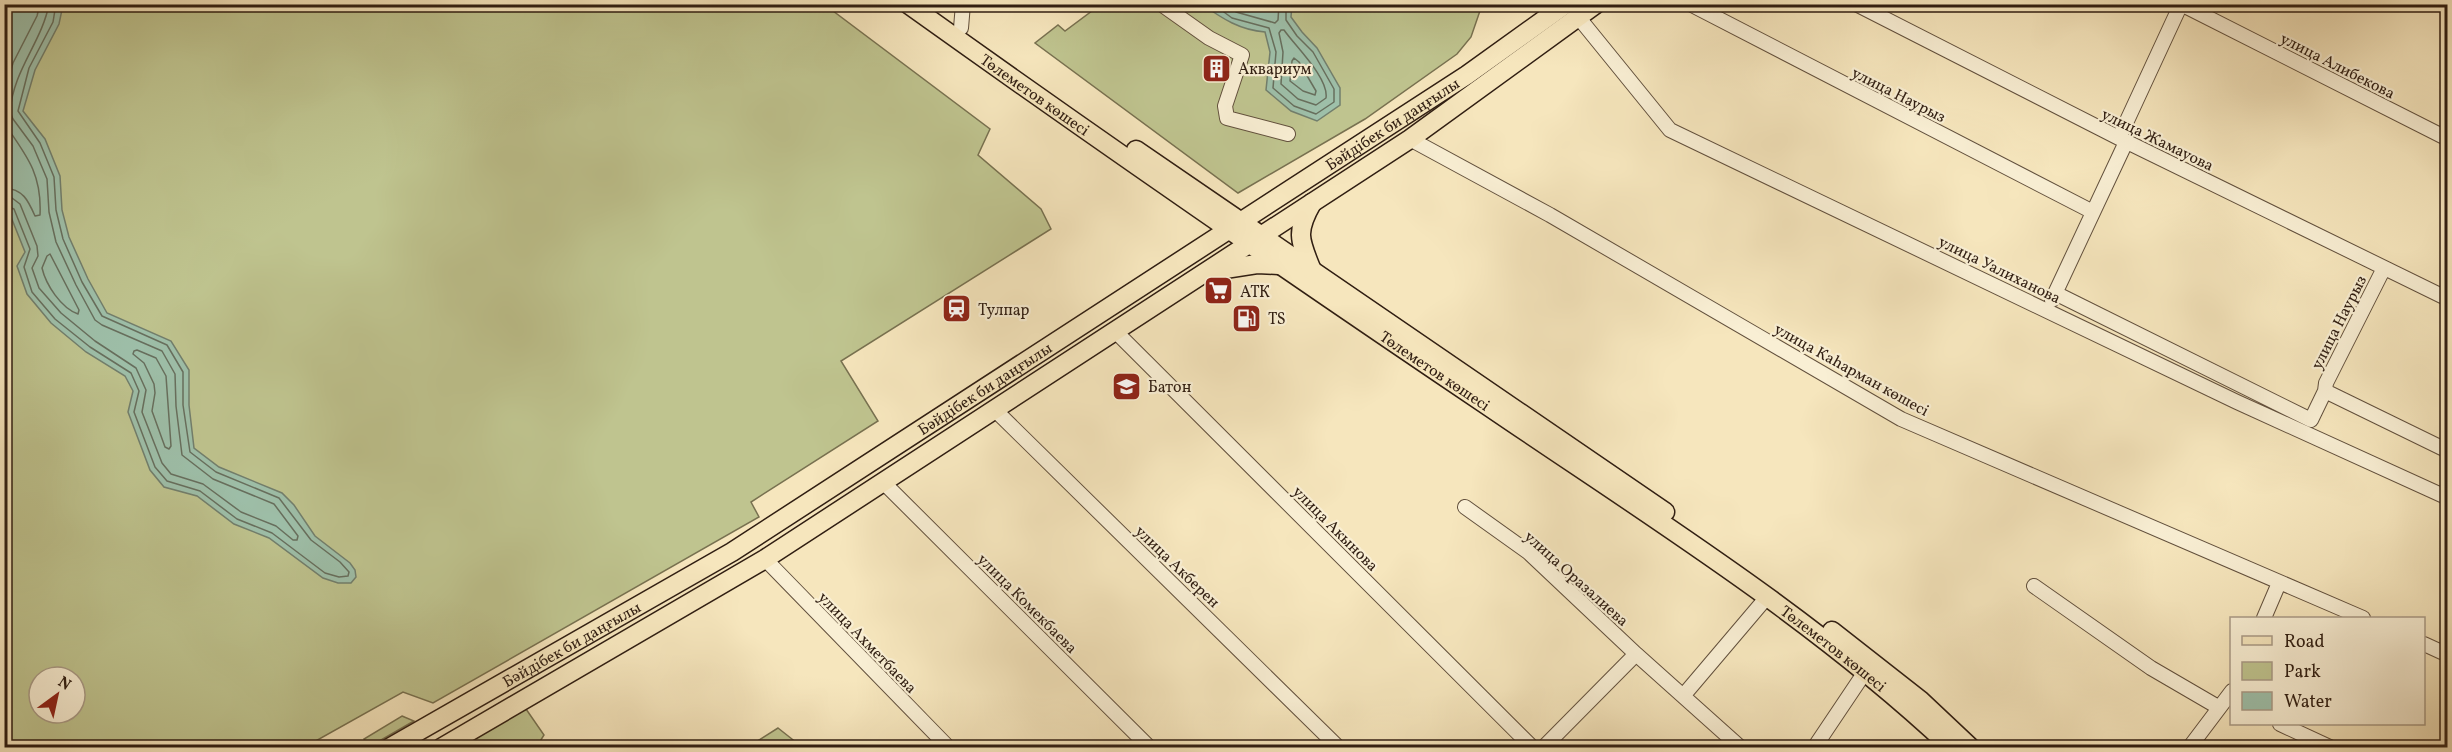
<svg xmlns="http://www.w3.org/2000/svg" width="2452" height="752" font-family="Vollkorn,serif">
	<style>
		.green { fill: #bfc48f; stroke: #787150; stroke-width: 1.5; fill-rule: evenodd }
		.water { fill: #9ec0aa; stroke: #727f6d; stroke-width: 1.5 }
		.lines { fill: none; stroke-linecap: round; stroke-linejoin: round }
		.shore { stroke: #676f5e; stroke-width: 1.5 }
		.minor-casing { stroke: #62503d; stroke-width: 16 }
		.major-casing { stroke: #301e12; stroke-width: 21 }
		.minor { stroke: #f9efd4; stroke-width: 14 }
		.major { stroke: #f6e6bd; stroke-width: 18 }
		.labels { text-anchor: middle; stroke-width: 4.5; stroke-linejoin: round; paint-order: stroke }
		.street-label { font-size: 16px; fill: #301e12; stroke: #f9efd4 }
		.poi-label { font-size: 16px; fill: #301e12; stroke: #f9efd4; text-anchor: start }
	</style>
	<rect width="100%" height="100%" fill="#f6e6bd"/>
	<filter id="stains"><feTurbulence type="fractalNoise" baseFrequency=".00333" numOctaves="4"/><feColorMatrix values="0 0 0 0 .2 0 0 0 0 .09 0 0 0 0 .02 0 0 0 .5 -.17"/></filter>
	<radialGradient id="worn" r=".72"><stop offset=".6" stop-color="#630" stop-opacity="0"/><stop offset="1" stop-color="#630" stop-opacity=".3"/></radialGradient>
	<path class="green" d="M4,5h821l165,124 -12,26 63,54 10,20 -210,132 37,60 -127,81 8,15 -326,186 -30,-11 -98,55h-300zM39,677h36v36h-36z
		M1100,5h382l-11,32 -14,17 -92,65 -127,74 -203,-150 23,-18 7,6z
		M526,709l18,26 -5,8 -6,4 -78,1z
		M402,716l12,5 -45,26 -5,-8z
		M778,728l24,19h-54z"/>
	<path class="water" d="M4,5h59l-4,19 -24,46 -12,41 22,28 15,37 2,34 7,27 19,42 19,34 64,28 18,29v35l5,43 25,19 63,26 12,12 21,31 35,27 5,7 1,7 -5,6h-13l-15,-5 -54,-40 -35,-14 -37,-28 -33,-9 -14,-17 -22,-58 5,-21 -8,-15 -39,-24 -35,-29 -24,-29 -10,-28 8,-14 -16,-40 -4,-3z
		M1203,5h89l-1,12 11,15 15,16 23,40v17l-23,16 -26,-10 -25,-21 4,-38 -5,-20c-25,-2 -42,-13 -62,-27z"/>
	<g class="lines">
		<path class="shore" d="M1213,4l19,14 37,10 7,24 -3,36 21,18 22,8 18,-12v-13l-21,-37 -16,-16 -11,-16v-16
			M1226,4l10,8 39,11 3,-3 1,-16
			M1281,30h3c11,16 45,48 42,68l-10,7 -18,-6 -17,-15 2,-32 -4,-19z
			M1294,58l5,4 17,29 -1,4 -12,-4 -13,-10 2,-20z
			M4,95l9,-32 24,-47 3,-12
			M4,123c23,33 38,51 36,92l-5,1c-7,-16 -12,-27 -31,-28
			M4,197l8,1 8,6 17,42 1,10 -6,12 7,20 22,25 34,28 41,27 10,22 -4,22 20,51 9,11 32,10 38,28 35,14 17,14h4l1,-4 -24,-32 -61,-25 -31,-24 -6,-49 -1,-32 -13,-23 -60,-26 -7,-5 -19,-35 -20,-43 -7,-30 -2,-33 -14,-33 -20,-27 -3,-7c3,-42 32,-70 39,-108
			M4,205l10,4 16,40 -6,18 8,25 23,27 35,28 41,26 8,18 -5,21 21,55 12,14 33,10 37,28 35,14 53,40 14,4 9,-1 1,-4 -9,-10 -29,-22 -32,-42 -63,-26 -26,-20 -7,-47v-33l-16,-27 -65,-29 -20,-34 -19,-43 -7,-29 -2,-33 -14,-34 -22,-32 11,-43 24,-46 3,-18
			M50,254l29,56 -1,4c-17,-6 -32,-29 -36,-46l5,-12z
			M137,350l19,8 10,18 5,70 -2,3 -4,-2 -13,-36 3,-18 -1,-9 -10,-21 -11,-9 1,-3z"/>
		<defs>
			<path id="minor" d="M1161,4l48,34 33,17 -17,51 2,12 61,16
				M1690,4l403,208
				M1856,4l263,134 329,161
				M2181,4l267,135
				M1579,18l91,112 567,272 211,96
				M961,28l2,-24
				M2119,138l62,-134
				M1410,139l140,76 351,204 462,199
				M2384,268l-58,115 -1,8 123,60
				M2055,293l256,127 14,-29
				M2052,300l74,-158
				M1115,331l418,417
				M994,409l345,339
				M883,482l267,266
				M1465,507l63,45 108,102
				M765,559l184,189
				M2034,586l117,82 67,39
				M2264,618l15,-35
				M2424,644l24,11
				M1683,696l84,-99
				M2280,724l52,24
				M1543,748l93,-94 105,94
				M1814,748l51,-76
				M2189,748l43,-57"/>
			<g id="major">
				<path id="s1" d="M908,4c193,138 387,272 583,404 157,107 322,209 461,340"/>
				<path d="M1136,150l529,362"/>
				<path d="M1311,268c-12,-29 -15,-37 1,-65"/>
				<path d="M1212,271l45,-7 22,1"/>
				<path d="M1832,631l88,69 51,48"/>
				<path id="s2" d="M389,748l343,-196 735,-477 99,-71"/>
				<path d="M441,748l324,-189 645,-420 186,-135"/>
			</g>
		</defs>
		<use href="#minor" class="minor-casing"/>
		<use href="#major" class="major-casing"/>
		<use href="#minor" class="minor"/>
		<use href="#major" class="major"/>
	</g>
	<defs>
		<symbol id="building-square" viewBox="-11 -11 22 22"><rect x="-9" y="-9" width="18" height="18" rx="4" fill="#8f2418" stroke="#f9efd4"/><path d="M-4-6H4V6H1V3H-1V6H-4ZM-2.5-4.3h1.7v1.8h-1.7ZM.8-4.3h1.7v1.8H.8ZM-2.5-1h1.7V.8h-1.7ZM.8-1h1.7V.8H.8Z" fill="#fff"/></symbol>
		<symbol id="supermarket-square" viewBox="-11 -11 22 22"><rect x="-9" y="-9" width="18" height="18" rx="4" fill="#8f2418" stroke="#f9efd4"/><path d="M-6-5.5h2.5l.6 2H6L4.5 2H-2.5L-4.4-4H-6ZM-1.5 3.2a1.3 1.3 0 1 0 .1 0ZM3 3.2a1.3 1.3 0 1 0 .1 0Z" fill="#fff"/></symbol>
		<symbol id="station-square" viewBox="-11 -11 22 22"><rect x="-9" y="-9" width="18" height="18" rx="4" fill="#8f2418" stroke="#f9efd4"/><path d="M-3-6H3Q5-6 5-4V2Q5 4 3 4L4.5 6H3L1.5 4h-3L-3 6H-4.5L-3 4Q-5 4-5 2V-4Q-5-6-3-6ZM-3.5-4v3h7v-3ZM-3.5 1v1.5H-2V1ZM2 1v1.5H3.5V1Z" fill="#fff"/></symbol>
		<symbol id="fuel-square" viewBox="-11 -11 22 22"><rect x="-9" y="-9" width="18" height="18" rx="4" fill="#8f2418" stroke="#f9efd4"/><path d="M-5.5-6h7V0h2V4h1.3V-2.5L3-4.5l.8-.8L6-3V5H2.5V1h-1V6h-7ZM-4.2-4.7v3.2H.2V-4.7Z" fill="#fff"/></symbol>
		<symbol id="school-square" viewBox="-11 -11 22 22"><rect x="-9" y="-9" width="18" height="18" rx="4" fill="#8f2418" stroke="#f9efd4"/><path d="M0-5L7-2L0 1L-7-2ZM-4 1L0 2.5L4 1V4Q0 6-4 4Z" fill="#fff"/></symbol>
	</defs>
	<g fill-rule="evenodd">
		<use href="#building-square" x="1200" y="52" width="33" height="33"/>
		<use href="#supermarket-square" x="1202" y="274" width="33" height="33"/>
		<use href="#station-square" x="940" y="292" width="33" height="33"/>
		<use href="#fuel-square" x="1230" y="302" width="33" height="33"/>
		<use href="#school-square" x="1110" y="370" width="33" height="33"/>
	</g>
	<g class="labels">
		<g class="street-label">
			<text transform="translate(2338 65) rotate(27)" y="6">улица Алибекова</text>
			<text dy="6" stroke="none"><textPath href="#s1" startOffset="156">Төлеметов көшесі</textPath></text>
			<text transform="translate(1899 94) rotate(27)" y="6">улица Наурыз</text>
			<text dy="6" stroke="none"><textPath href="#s2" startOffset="1182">Бәйдібек би даңғылы</textPath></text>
			<text transform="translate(2158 139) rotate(26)" y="6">улица Жамауова</text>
			<text transform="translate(2000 269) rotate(26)" y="6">улица Уалиханова</text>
			<text transform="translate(2338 322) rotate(-63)" y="6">улица Наурыз</text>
			<text transform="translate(1852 369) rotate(29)" y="6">улица Каһарман көшесі</text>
			<text dy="6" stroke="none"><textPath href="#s1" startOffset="642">Төлеметов көшесі</textPath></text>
			<text dy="6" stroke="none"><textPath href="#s2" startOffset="696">Бәйдібек би даңғылы</textPath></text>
			<text transform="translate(1336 528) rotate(45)" y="6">улица Акынова</text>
			<text transform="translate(1178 566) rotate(44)" y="6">улица Акберен</text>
			<text transform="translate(1577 578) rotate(42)" y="6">улица Оразалиева</text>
			<text transform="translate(1028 603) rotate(45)" y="6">улица Комекбаева</text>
			<text transform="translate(868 642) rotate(46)" y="6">улица Ахметбаева</text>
			<text dy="6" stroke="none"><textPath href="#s2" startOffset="210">Бәйдібек би даңғылы</textPath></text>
			<text dy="6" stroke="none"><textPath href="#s1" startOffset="1128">Төлеметов көшесі</textPath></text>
		</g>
		<g class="poi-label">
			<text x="1238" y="74">Аквариум</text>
			<text x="1240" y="297">АТК</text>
			<text x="978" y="315">Тулпар</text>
			<text x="1268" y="324">TS</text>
			<text x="1148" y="392">Батон</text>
		</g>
	</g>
	<rect width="2452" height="752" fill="none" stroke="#f6e6bd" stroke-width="24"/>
	<rect x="6" y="6" width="2440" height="740" fill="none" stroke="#301e12" stroke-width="3"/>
	<rect x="12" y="12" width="2428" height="728" fill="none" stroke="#301e12" stroke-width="1.5"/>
	<rect x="2230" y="617" width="195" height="108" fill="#f9efd4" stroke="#a99b86" stroke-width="1.5"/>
	<rect x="2242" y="636" width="30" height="9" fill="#f6e6bd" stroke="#a99b86" stroke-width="1.5"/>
	<text x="2284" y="647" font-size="18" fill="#301e12">Road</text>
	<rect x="2242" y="662" width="30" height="18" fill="#bfc48f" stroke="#a99b86" stroke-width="1.5"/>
	<text x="2284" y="677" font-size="18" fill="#301e12">Park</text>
	<rect x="2242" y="692" width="30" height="18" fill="#9ec0aa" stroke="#a99b86" stroke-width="1.5"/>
	<text x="2284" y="707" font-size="18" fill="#301e12">Water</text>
	<g transform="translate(57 695) rotate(33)"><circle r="28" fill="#f9efd4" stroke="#a99b86" stroke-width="1.5"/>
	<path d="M0-4.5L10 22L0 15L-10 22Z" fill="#8f2418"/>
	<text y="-9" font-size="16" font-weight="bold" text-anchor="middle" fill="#301e12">N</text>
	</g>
	<rect width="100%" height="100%" filter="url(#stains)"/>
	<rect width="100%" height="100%" fill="url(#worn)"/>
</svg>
